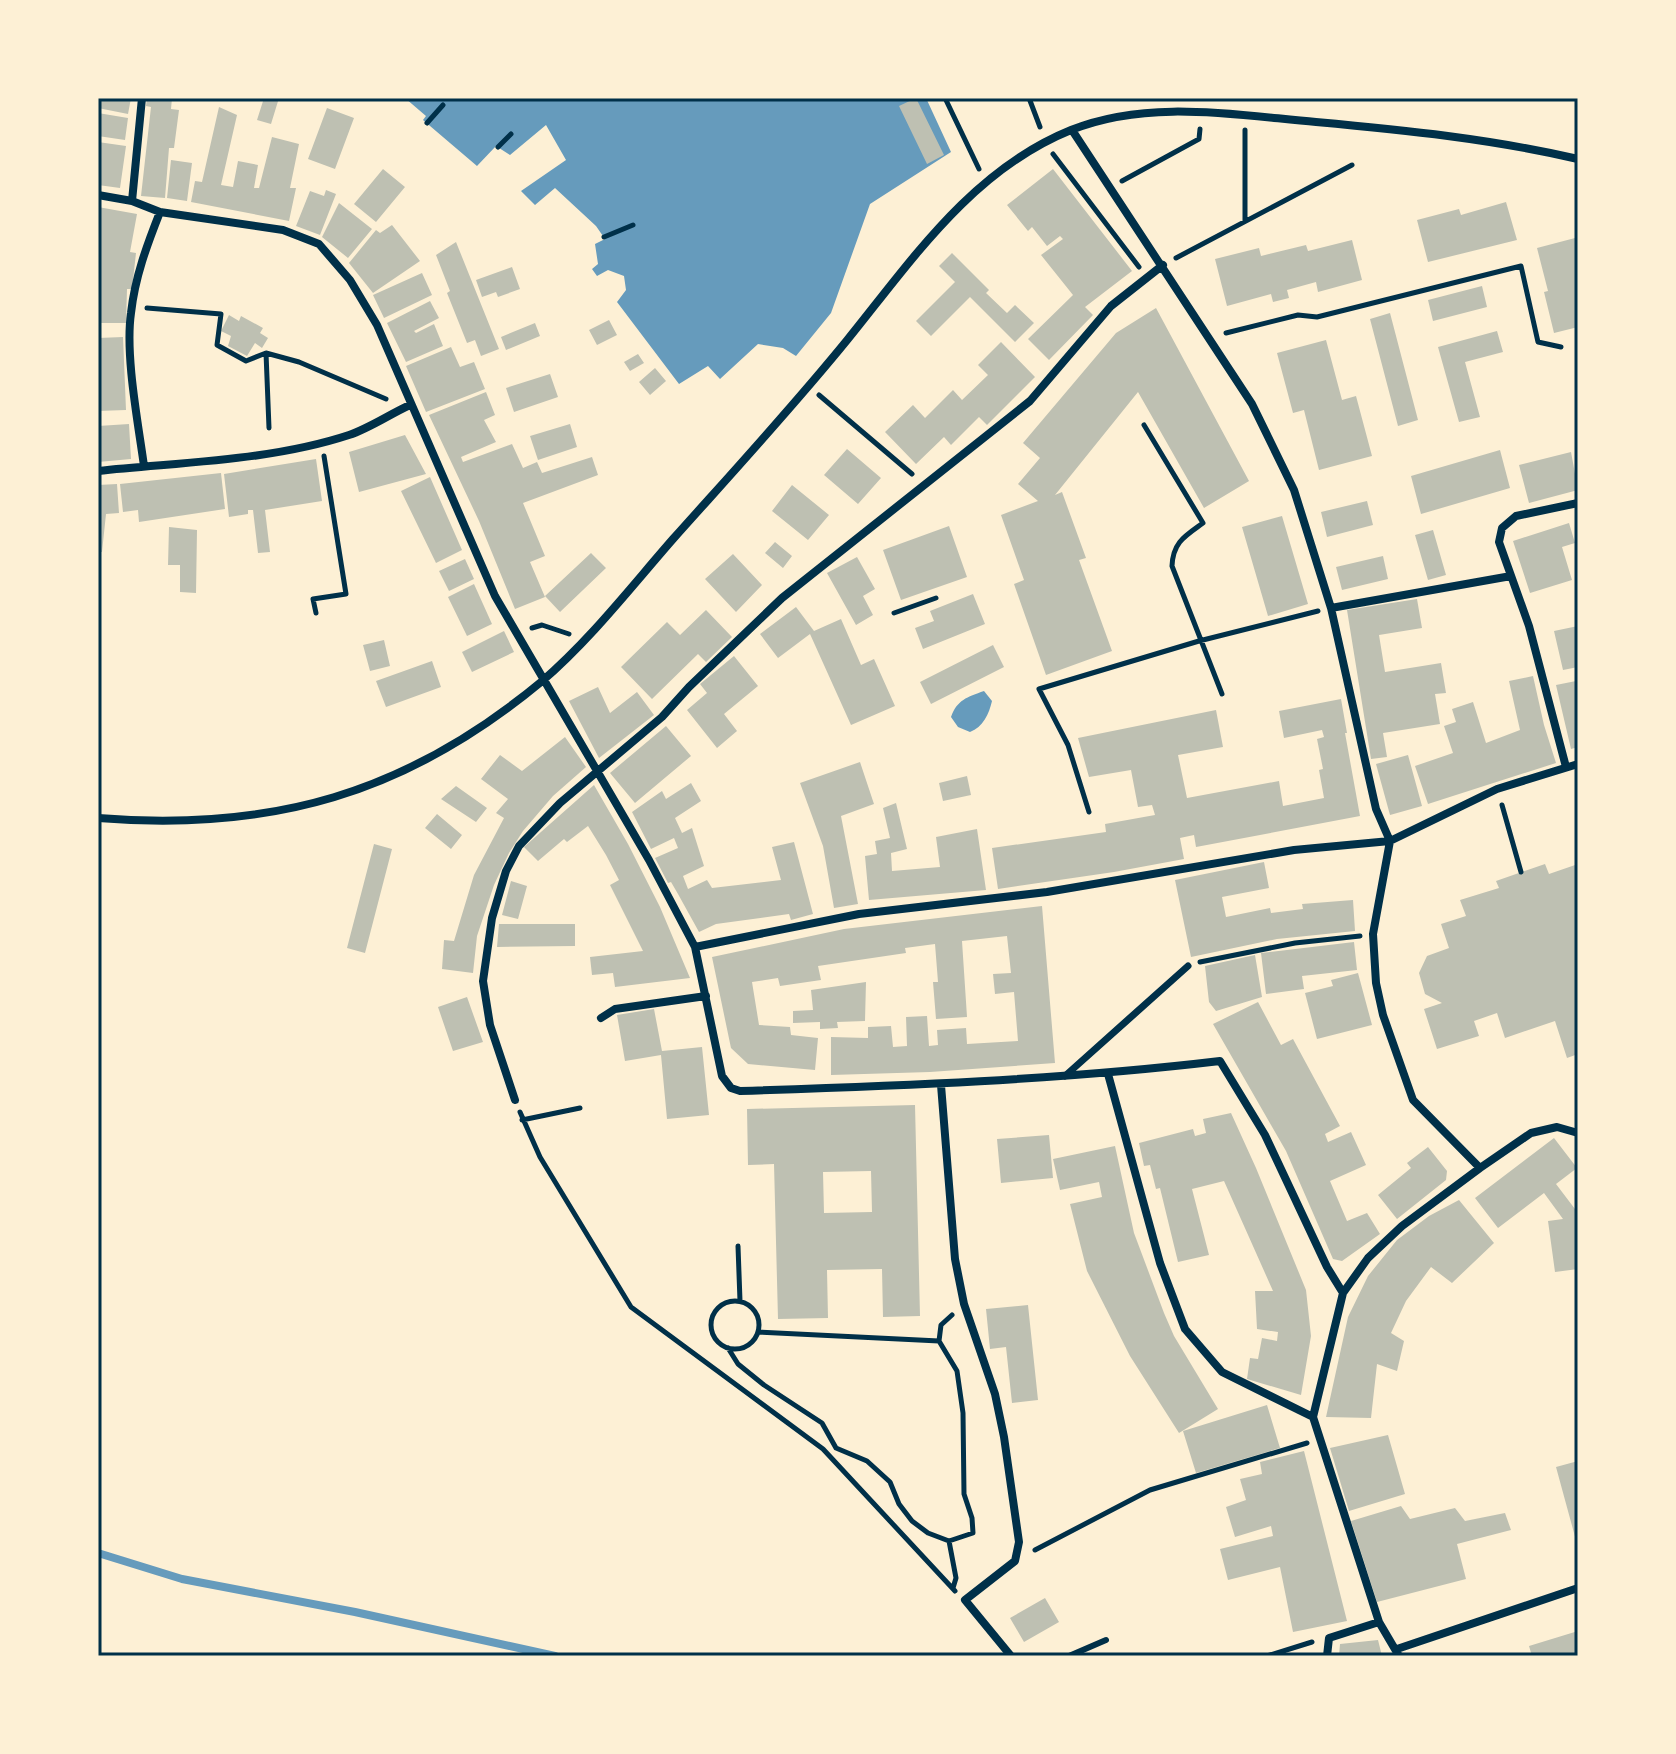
<svg xmlns="http://www.w3.org/2000/svg" width="1676" height="1754" font-family="Bitter,serif">
	<style>
		.water { fill: #669bbc }
		.lines { fill: none; stroke-linecap: round; stroke-linejoin: round }
		.stream { stroke: #669bbc; stroke-width: 8 }
		.building { fill: #bec0b2; fill-rule: evenodd }
		.path { stroke: #003049; stroke-width: 5 }
		.service { stroke: #003049; stroke-width: 6 }
		.pedestrian { stroke: #003049; stroke-width: 7 }
		.minor { stroke: #003049; stroke-width: 8 }
		.neatline { fill: none; stroke: #003049; stroke-width: 3 }
	</style>
	<rect width="100%" height="100%" fill="#fdf0d5"/>
	<path class="water" d="M405,98h521l25,54 -81,52 -39,109 -35,43 -13,-8 -25,-4 -38,35 -12,-13 -29,18 -62,-82 9,-12 -2,-14 -16,-6 -11,6 -5,-7 6,-5 -3,-20 10,-5 -9,-13 -41,-38 -20,17 -14,-14 45,-31 -20,-35 -36,30 -14,-9 -19,20 -54,-46 3,-4z
		M984,691l8,10c-3,13 -9,26 -22,31l-12,-5 -7,-10c6,-17 16,-20 33,-26z"/>
	<g class="lines">
		<path class="stream" d="M98,1553l84,26 173,33 200,44"/>
	</g>
	<path class="building" d="M98,98h33l-3,16 -30,-6z
		M147,98h25l-1,11 8,1 -5,38h-5l-4,50 -24,-2 10,-89 -5,-1z
		M264,98h15l-8,26 -14,-4z
		M916,98l28,57 -17,9 -28,-58z
		M219,107l18,8 -16,70 12,2 5,-26 20,4 -4,23h5l13,-51 27,7 -9,44h6l-7,33 -98,-19 4,-21 7,1z
		M327,108l27,10 -19,51 -27,-10z
		M98,113l30,5 -3,22 -27,-4z
		M98,142l28,4 -6,42 -22,-3z
		M171,160l21,3 -5,38 -20,-3z
		M383,169l22,18 -29,35 -22,-18z
		M1053,169l79,102 -47,36 8,8 -44,45 -21,-21 45,-44 -32,-40 22,-16 -3,-3 -13,10 -15,-19 -4,4 -21,-26z
		M326,190l10,4 -16,41 -24,-9 14,-35 14,5z
		M1506,202l11,38 -89,22 -11,-42 42,-11 2,6z
		M339,203l33,26 -24,29 -26,-21z
		M98,207l39,7 -7,38 6,1 -4,36h-5l-1,34h-26z
		M392,225l28,36 -47,32 -24,-30 27,-33 4,3z
		M1575,238l3,11v78l-24,6 -10,-41 4,-1 -11,-43z
		M1352,240l10,40 -44,12 -2,-10 -29,8 2,8 -16,4 -2,-8 -44,12 -12,-47 44,-11 2,8 45,-11 2,6z
		M456,242l43,107 -18,7 -6,-16 -8,3 -20,-50 3,-2 -14,-36z
		M952,253l37,37 -3,3 21,20 8,-8 19,18 -19,19 -45,-45 -39,39 -15,-15 39,-39 -16,-16z
		M512,267l8,22 -22,8 -2,-5 -14,5 -6,-17z
		M422,273l10,22 -48,23 -11,-23z
		M1482,286l5,21 -54,14 -5,-21z
		M430,301l9,17 -25,13 2,2 18,-9 9,22 -37,16 -19,-39z
		M1156,308l93,173 -45,27 -66,-116 -83,103 7,-3 24,66 -7,2 33,91 -66,24 -32,-91 10,-4 -23,-65 37,-14 -20,-17 22,-26 -17,-15 93,-110z
		M1390,313l28,107 -20,6 -28,-107z
		M229,315l10,6 2,-5 22,12 -3,5 8,5 -6,10 -7,-5 -8,13 -19,-10 3,-10 -10,-5z
		M609,320l8,15 -20,10 -8,-15z
		M535,323l5,13 -34,14 -5,-13z
		M1497,331l6,21 -38,10 15,55 -21,5 -21,-75z
		M123,337l3,73 -28,1v-73z
		M1326,340l16,60 14,-4 16,60 -53,14 -15,-60 -11,3 -16,-60z
		M1001,342l34,35 -48,48 -8,-8 -28,28 -7,-8 -28,27 -31,-32 28,-27 12,13 28,-28 9,10 26,-25 -10,-10z
		M451,347l9,20 14,-5 11,27 -59,23 -20,-46z
		M638,354l6,9 -14,8 -6,-9z
		M655,368l11,13 -16,14 -11,-13z
		M550,374l8,23 -44,15 -8,-24z
		M486,392l9,23 -11,5 12,22 -35,15 2,5 49,-18 11,24 14,-6 5,11 50,-16 6,18 -75,28 22,53 -15,6 15,35 -30,12 -36,-88 -50,-106z
		M129,424l2,35 -33,3v-36z
		M570,424l7,23 -39,13 -8,-24z
		M405,435l21,39 -67,18 -10,-40z
		M847,449l34,29 -23,26 -34,-29z
		M1500,450l10,38 -89,26 -10,-38z
		M1571,452l7,38 -49,13 -10,-38z
		M316,459l6,42 -57,9 5,42 -12,1 -5,-43h-5v4l-19,3 -5,-43z
		M221,473l4,36 -86,13 -1,-12 -15,2 -3,-28z
		M430,477l32,73 -26,13 -35,-72z
		M117,484l2,29 -13,1 -4,38h-4v-67z
		M792,485l37,30 -21,25 -36,-29z
		M1367,501l6,24 -46,12 -6,-25z
		M1282,516l26,88 -40,12 -26,-89z
		M1569,523l6,20 -13,4 10,33 -42,13 -17,-52z
		M949,526l18,51 -66,23 -18,-50z
		M169,527l28,3 -1,63 -16,-1v-27h-12z
		M1433,530l13,45 -18,5 -13,-45z
		M775,542l17,14 -9,12 -18,-15z
		M591,553l15,15 -46,44 -15,-16z
		M733,554l29,31 -26,27 -31,-33z
		M1383,556l5,23 -46,11 -6,-23z
		M857,557l18,32 -12,7 10,19 -17,10 -29,-52z
		M465,559l9,20 -25,12 -10,-20z
		M474,584l18,40 -25,12 -19,-39z
		M973,594l12,30 -62,25 -8,-21 19,-7 -4,-10z
		M1417,599l5,29 -43,7 6,37 56,-9 5,30 -11,1 5,30 -57,9 4,24 -16,2 -24,-149z
		M796,607l18,24 27,-12 20,46 13,-6 21,47 -44,19 -41,-91 -32,24 -18,-24z
		M706,610l26,27 -26,25 -8,-8 -46,45 -31,-32 46,-45 13,13z
		M1578,626v41l-15,3 -9,-39z
		M504,631l10,21 -42,20 -10,-20z
		M384,640l6,26 -20,5 -7,-26z
		M993,645l11,22 -73,37 -11,-22z
		M734,656l24,30 -34,28 13,17 -20,17 -30,-38 20,-17 -7,-9z
		M432,661l9,26 -55,20 -10,-26z
		M1533,676l11,49 12,38 -128,41 -13,-38 38,-13 -9,-27 12,-4 -4,-13 21,-7 13,41 34,-13 -11,-49z
		M1576,681l2,66 -7,2 -15,-64z
		M598,687l12,26 27,-21 17,23 -55,43 -30,-57z
		M1341,699l6,34h-2l15,83 -164,31 -2,-12 -14,3 4,21 -70,13 -116,17 -6,-41 114,-16 -1,-8 50,-9 -3,-10 -14,2 -7,-37 -42,7 -11,-39 138,-28 7,37 -45,8 9,43 92,-17 4,25 41,-8 -5,-28 4,-1 -6,-30 7,-2 -2,-7 -38,8 -5,-27z
		M666,726l25,30 -56,47 -25,-30z
		M565,737l21,30 -33,29 -30,35 -14,22 -15,32 -17,51 -4,37 -31,-4 2,-29 10,1 20,-66 30,-57 -8,-5 12,-14 -27,-20 19,-24 22,16z
		M1408,755l14,51 -32,9 -14,-51z
		M860,762l14,42 -33,12 17,88 -24,4 -11,-62 -23,-63z
		M967,776l4,19 -28,6 -4,-18z
		M691,783l10,18 -26,17 7,15 10,-5 12,38 -21,10 5,13 19,-9 5,8 69,-8 -9,-33 22,-5 19,72 -22,6 -2,-6 -73,10 -17,8 -21,-38 -7,-12 -3,1 -13,-25 23,-10 -4,-10 -23,11 -19,-37 30,-21 4,8z
		M594,785l34,59 32,63 30,71 -75,9 -2,-14 -21,2 -2,-18 53,-6 -33,-66 9,-5 -13,-25 -18,-29 -21,16 -3,-3 -26,22 -14,-14z
		M456,786l31,22 -11,14 -35,-23z
		M896,803l11,46 -16,4 1,18 48,-4 -4,-30 41,-8 9,61 -117,10 -4,-44 12,-2 -2,-13 15,-3 -7,-30z
		M437,814l25,21 -11,14 -26,-21z
		M374,844l18,5 -27,104 -18,-5z
		M1264,862l5,26 -47,9 4,20 44,-9 1,5 32,-4 -1,-5 51,-4 2,31 -78,8 -86,18 -16,-77z
		M1545,864l4,10 29,-10v190l-11,4 -12,-37 -50,17 -8,-25 -23,8 5,15 -42,13 -13,-40 18,-6 -17,-9 -6,-21 8,-17 22,-8 -8,-24 25,-8 -6,-16 39,-12 -3,-7z
		M511,881l16,5 -9,33 -16,-4z
		M1042,906l13,157 -125,9 -99,3v-38l37,1v-11l23,-1 2,21 14,-1 -1,-29 21,-1 2,30 9,-1 -1,-15 29,-2 1,16 51,-3 -4,-49 -19,2 -2,-20 18,-1 -4,-37 -45,5 5,76 -31,2 -3,-37h5l-3,-38 -30,4 1,5 -88,13 3,14 -41,6 -2,-8 -26,4 7,43 31,2 1,8 27,3 -3,32 -67,-6 -17,-16 -19,-91 132,-28z
		M499,924h76v22l-78,1z
		M1354,942l3,28 -55,6 2,13 -38,5 -5,-41z
		M1255,955l7,42 -46,14 -7,-9 -4,-36z
		M1358,973l14,52 -55,14 -12,-46 28,-7 -2,-6z
		M866,982l-1,39 -28,1 1,6 -18,1v-7l-27,1v-12l20,-1 -2,-20z
		M467,997l16,45 -30,9 -15,-44z
		M1258,1002l23,43 12,-6 47,87 -15,8 3,8 23,-10 15,33 -36,16 17,40 20,-8 13,21 -38,27 -9,-2 -47,-108 -73,-127z
		M654,1009l8,42 40,-4 7,68 -42,4 -6,-64 -36,6 -8,-46z
		M915,1105l5,211 -37,1 -1,-48 -55,1 1,48 -50,1 -4,-155 -26,1 -1,-56zM871,1171l1,41 -48,1 -1,-41z
		M1231,1113l25,55 50,122 5,46 -10,59 -54,-16 3,-21 8,1 4,-21 15,3 1,-9 -21,-3 -2,-38h18l-49,-110 -32,8 17,66 -31,7 -18,-74 -4,1 -6,-24 -6,1 -5,-23 54,-14 2,7 11,-3 -3,-14z
		M1049,1135l4,43 -52,5 -4,-44z
		M1554,1138l23,30 -21,16 22,29v56l-23,3 -7,-51 15,-2 -19,-26 -46,35 -23,-30z
		M1115,1146l19,87 30,80 10,23 44,73 -39,24 -49,-77 -43,-85 -17,-67 32,-7 -3,-15 -39,8 -7,-31z
		M1428,1147l19,24 -1,9 -49,39 -19,-24 33,-27 -4,-5z
		M1459,1200l35,43 -42,40 -21,-16 -25,34 -15,32 13,8 -7,30 -20,-7 -6,54 -45,-1 22,-100 20,-41 29,-36 32,-24z
		M1028,1305l10,95 -26,3 -6,-56 -16,2 -4,-40z
		M1267,1405l13,43 -84,25 -13,-42z
		M1388,1435l17,59 -56,17 -19,-63z
		M1304,1451l43,170 -54,11 -13,-65 -52,13 -8,-31 53,-13 -2,-10 -36,11 -9,-30 20,-7 -6,-21 22,-5 -2,-12z
		M1578,1461v83h-1l-21,-77z
		M1401,1506l9,13 45,-11 10,13 40,-8 6,17 -54,14 9,35 -89,23 -26,-81z
		M1045,1598l14,24 -35,20 -14,-24z
		M1578,1631v25h-46l-3,-10z
		M1378,1640l4,16h-43l1,-12z"/>
	<g class="lines">
		<path class="path" d="M945,98l34,71
			M1029,98l11,29
			M427,123l16,-18
			M1245,130v91
			M498,147l13,-13
			M1053,154l86,113
			M1122,181l77,-42 1,-10
			M604,237l29,-12
			M1176,258l176,-93
			M147,308l74,6 -4,31 29,16 20,-8 33,9 87,37
			M1226,333l72,-18 19,2 204,-51 17,76 23,5
			M266,353l3,75
			M819,395l93,79
			M1144,425l59,98c-18,13 -30,19 -31,43l50,128
			M316,613l-3,-14 33,-5 -22,-138
			M894,613l42,-15
			M532,628l10,-3 27,9
			M1502,805l19,67
			M1089,812l-21,-67 -29,-56 160,-48 119,-30
			M1200,962l95,-19 65,-7
			M520,1112l20,45 91,150 192,142 132,142
			M522,1120l58,-12
			M738,1246l2,55
			M711 1325a24 24 0 1 1 48 0a24 24 0 1 1-48 0Z
			M758,1332l181,9 18,30 6,42 1,81 8,24 1,15 -24,8
			M939,1341l2,-16 11,-10
			M728,1348l10,16 26,21 58,38 14,25 31,13 23,21 9,22 13,17 16,12 21,8 7,37 -3,10
			M1035,1550l115,-60 157,-47
			M1267,1656l45,-14"/>
		<path class="service" d="M1069,1656l37,-16"/>
		<path class="pedestrian" d="M1065,1076l123,-110"/>
		<path class="minor" d="M1072,130l180,274 42,86 37,118 45,201 14,32
			M98,195l34,6 28,11 123,18 36,14 31,36 27,45 118,271 154,264 46,87 27,129 9,12 9,3c160,-5 320,-11 480,-30l45,74 62,132 16,26
			M132,201l10,-103
			M144,466c-6,-44 -19,-111 -13,-153 4,-36 16,-68 29,-101
			M98,471c83,-9 172,-10 251,-36 21,-7 41,-21 61,-30
			M1331,608l180,-32
			M1566,767l-37,-141 -30,-84 3,-14 14,-12 62,-13
			M98,818c173,14 308,-24 443,-136 49,-42 90,-95 132,-143 59,-66 119,-131 175,-200 64,-79 124,-169 223,-209 77,-31 164,-15 245,-8 88,8 176,17 262,37
			M1390,841l-17,93 3,49 7,32 30,85 67,68
			M695,947l164,-33 188,-22 247,-42 96,-9 107,-52 81,-25
			M601,1018l14,-9 91,-13
			M1108,1074l52,189 25,66 37,43 91,45
			M941,1085l14,174 9,45 31,90 9,43 15,105 -4,19 -50,39 46,56
			M515,1100l-25,-75 -7,-44 9,-63 14,-47 13,-25 41,-43 102,-86 27,-30 93,-89 248,-197 81,-95 52,-41
			M1397,1649l181,-61
			M1327,1656l2,-18 50,-16
			M1399,1656l-20,-34 -66,-205 30,-124 25,-35 34,-32 78,-58 51,-35 26,-6 21,6"/>
	</g>
	<rect width="1676" height="1754" fill="none" stroke="#fdf0d5" stroke-width="200"/>
	<rect x="100" y="100" width="1476" height="1554" class="neatline"/>
</svg>
